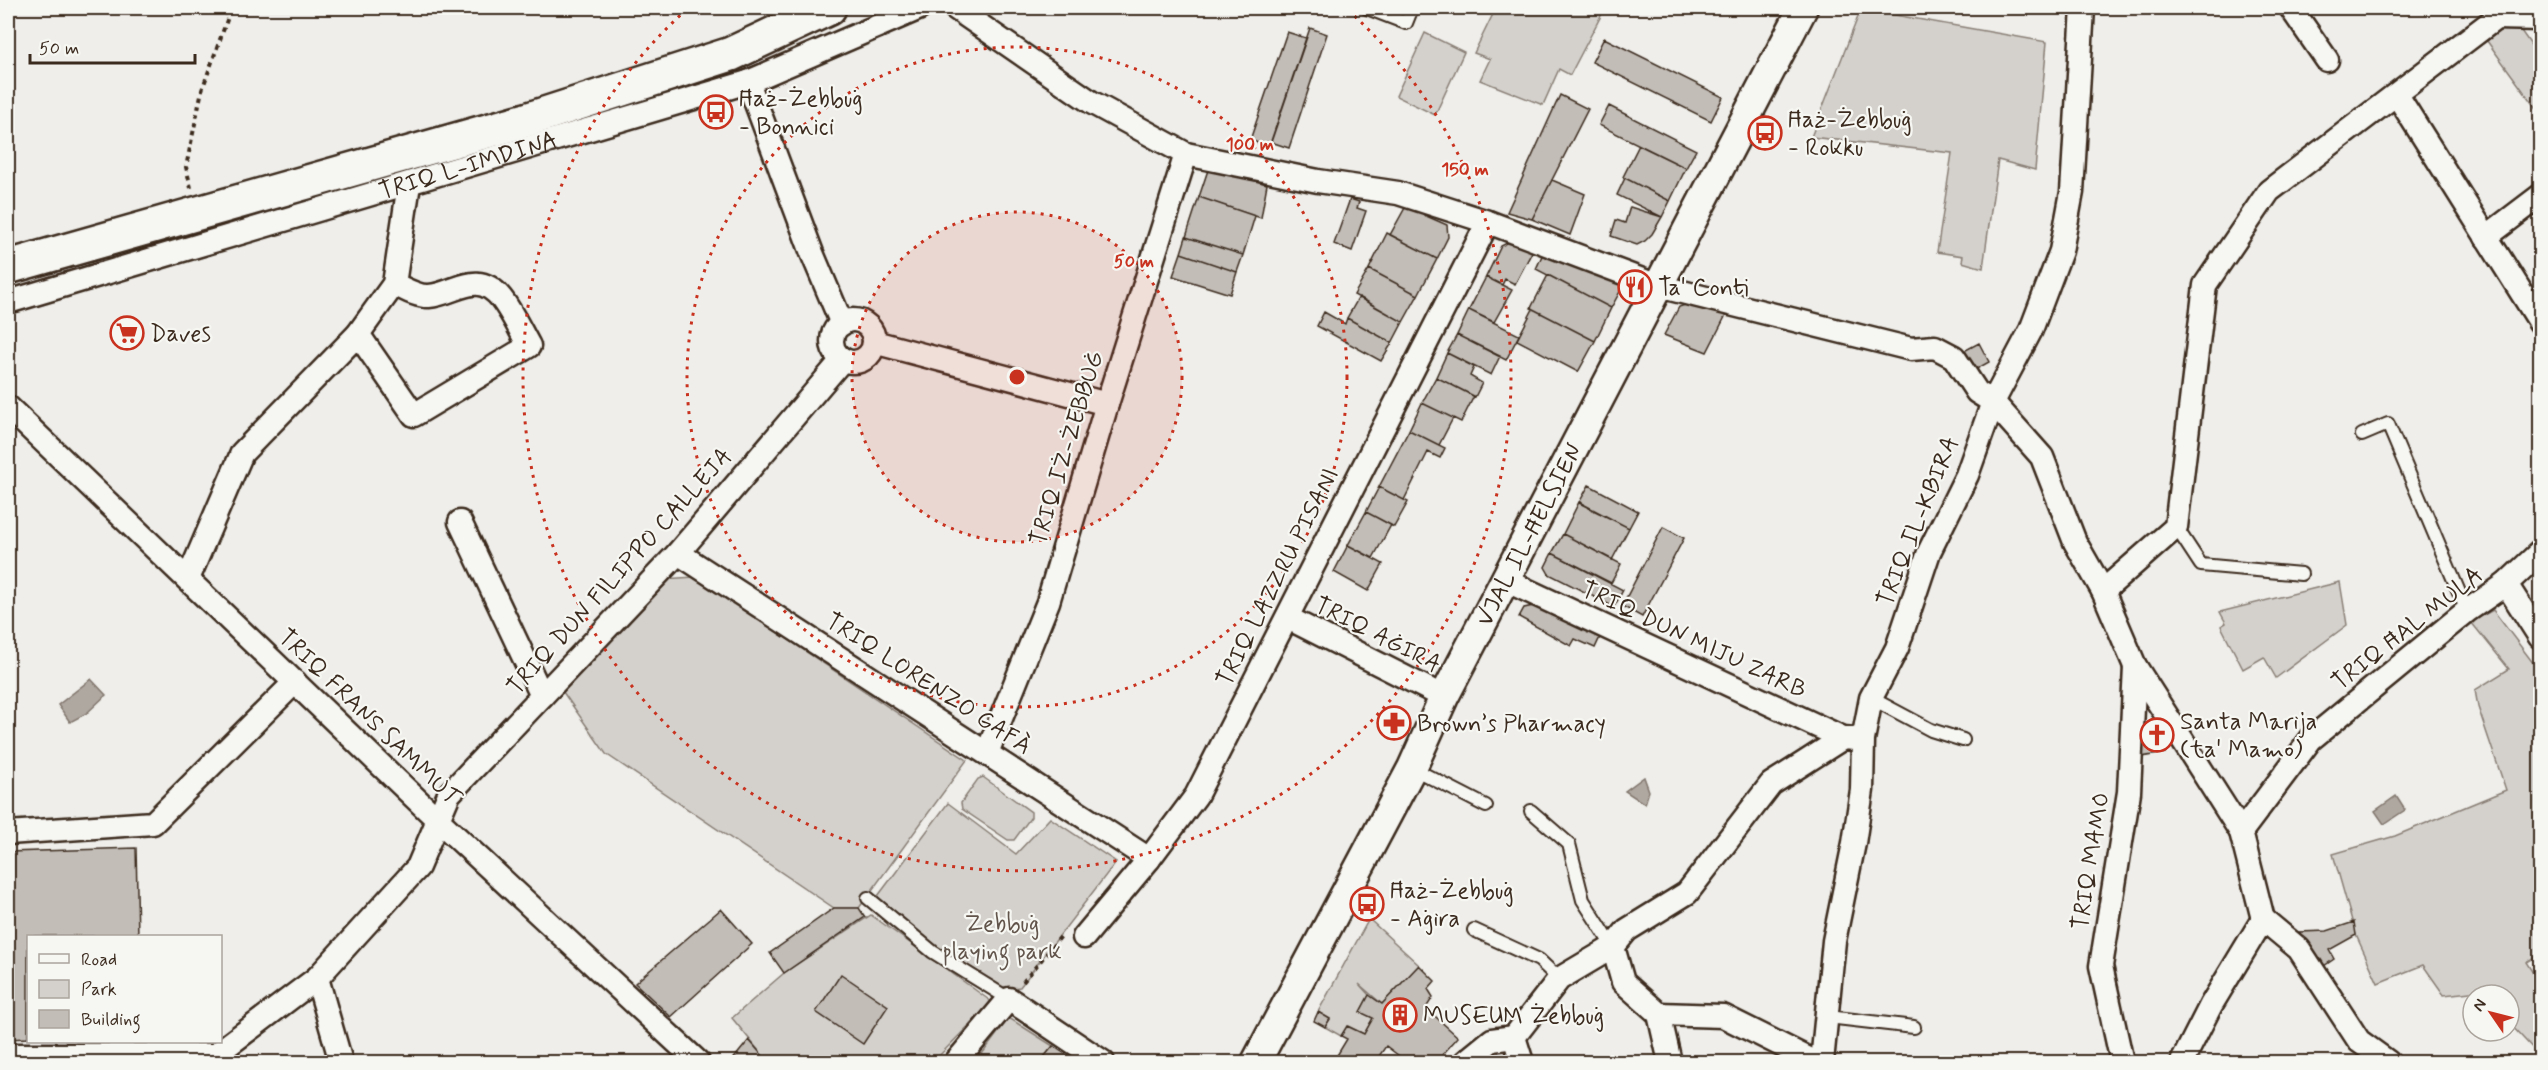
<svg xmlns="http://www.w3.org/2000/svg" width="2548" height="1070" font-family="Mynerve,sans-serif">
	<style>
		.green { fill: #d4d1cc; stroke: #887e75; stroke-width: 1.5 }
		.water { fill: #afa8a1; stroke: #81766d; stroke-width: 1.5 }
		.building { fill: #c2bdb7; stroke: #3b2a1e; stroke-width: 1.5 }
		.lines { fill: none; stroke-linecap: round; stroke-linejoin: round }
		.service-casing { stroke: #3b2a1e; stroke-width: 16 }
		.minor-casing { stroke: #3b2a1e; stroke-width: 27 }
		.tertiary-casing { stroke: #3b2a1e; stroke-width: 33 }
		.trunk-casing { stroke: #3b2a1e; stroke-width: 38 }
		.path { stroke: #3b2a1e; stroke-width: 4; stroke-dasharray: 4.5 4.5; stroke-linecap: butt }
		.service { stroke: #f6f6f2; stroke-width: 12 }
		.minor { stroke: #f6f6f2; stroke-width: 22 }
		.tertiary { stroke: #f6f6f2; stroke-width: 28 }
		.trunk { stroke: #f6f6f2; stroke-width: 33 }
		.ring { fill: none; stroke: #c8321e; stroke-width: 3; stroke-dasharray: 3 6 }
		.labels { text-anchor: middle; stroke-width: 4.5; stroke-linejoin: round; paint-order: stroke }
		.poi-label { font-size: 24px; fill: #3b2a1e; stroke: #f6f6f2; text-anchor: start }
		.street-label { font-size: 24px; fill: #3b2a1e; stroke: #f6f6f2 }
		.park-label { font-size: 24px; fill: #61544a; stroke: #f6f6f2 }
		.centre { fill: #c8321e; stroke: #f6f6f2; stroke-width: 3 }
		.ring-label { font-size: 18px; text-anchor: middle; font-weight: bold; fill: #c8321e; stroke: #f6f6f2; stroke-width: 4.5; stroke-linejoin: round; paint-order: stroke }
	</style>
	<rect width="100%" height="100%" fill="#efeeea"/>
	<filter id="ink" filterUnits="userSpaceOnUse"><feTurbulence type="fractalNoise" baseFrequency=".0167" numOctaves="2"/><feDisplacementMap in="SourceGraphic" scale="12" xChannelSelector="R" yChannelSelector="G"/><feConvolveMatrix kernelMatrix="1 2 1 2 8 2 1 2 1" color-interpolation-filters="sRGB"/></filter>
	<g filter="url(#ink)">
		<path class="green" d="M1496,8h109l-35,67 -11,-6 -16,36 -63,-25 10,-21 -16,-6z
			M1861,9l186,33 -12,128 -37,-10 -15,108 -21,-6 1,-6 -26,-4 15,-99 -141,-16z
			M2503,27l16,1 17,24 4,-4v66l-53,-73z
			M1425,33l39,19 -29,63 -39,-19z
			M695,577l272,183 -108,148h-25l-228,-154 -43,-62 100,-113z
			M2340,582l7,43 -71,53 -12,-21 -21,12 -22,-43 5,-3 -6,-11z
			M2493,610l47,62v282l-14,8 14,22v72l-31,-33v-28h-26l-4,-4 -35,4 -21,-30 -45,18 -22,-48 -23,-81 62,-18 111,-46 -28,-83 -3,-17 34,-21 -38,-47z
			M983,777l48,35v5l-17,23h-6l-46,-31 -1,-6 17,-24z
			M948,803l68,51 34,-36 66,44 -96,125 -18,2 -70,-42 -57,-47z
			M871,915l121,87 -59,60h-165l-36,-44 52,-45z
			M1369,919l50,46 -37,39 -23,-20 10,11 -9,17 13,6 -9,16 -16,-8 -7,10 -16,-9 5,-8 -12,-7z
			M1009,1018l44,28 -13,16h-64z"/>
		<path class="water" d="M91,679l15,16 -19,18 -17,9 -12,-17z
			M1644,777l5,14 -4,13 -20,-13z
			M2396,796l9,14 -21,14 -9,-13z"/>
		<path class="building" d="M1310,28l17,6 -38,114 -18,-6z
			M1287,32l19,6 -37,109 -19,-7z
			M1604,38l119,59 -12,24 -119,-59z
			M1560,95l28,14 -56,110 -25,-7z
			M1609,106l87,44 -10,18 -87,-43z
			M1639,145l47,23 -16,33 -47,-24z
			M1209,167l58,17 -6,34 -62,-21z
			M1625,178l45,23 -8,16 -45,-22z
			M1552,180l33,14 -15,41 -38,-16z
			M1199,197l56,19 -12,39 -57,-18z
			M1350,199l9,3 -2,6 9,3 -14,40 -18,-7z
			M1406,206l19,4 -1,5 23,10 1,12 -11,22 -47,-24z
			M1630,207l32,10 -10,17 -7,7 -8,4 -26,-9 5,-16 9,3z
			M8,221l6,23 -6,2z
			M1387,233l50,26 -19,36 -49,-26z
			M1186,237l57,18 -6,17 -56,-19z
			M1513,240l20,10 -18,34 -10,-5 -3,6 -16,-8 15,-31z
			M1545,249l76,30 2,7 -12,22 -75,-39z
			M1181,253l56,19 -7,22 -57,-18z
			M1369,269l49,26 -15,27 -49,-27z
			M1548,275l63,33 -16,33 -64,-33z
			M1486,277l26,13 -18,32 -25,-12z
			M1359,297l44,25 -11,21 -45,-25z
			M1694,302l32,13 -19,37 -43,-17 15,-28z
			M1533,309l62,32 -17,31 -61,-32z
			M1469,310l50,25 -13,25 -49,-25z
			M1324,312l21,12 2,-6 45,25 -11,18 -64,-35z
			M1457,335l43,21 -9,19 -44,-22z
			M1979,343l10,19 -16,9 -11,-19z
			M1447,353l27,14 -4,9 12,7 -7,14 -39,-20z
			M1436,377l38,19 -13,26 -39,-19z
			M1422,403l31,15 -14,27 -30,-15z
			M1409,430l36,18 -5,10 -12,-6 -24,48 -25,-13z
			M1589,485l49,26 -9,17 -50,-25z
			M1379,487l29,15 -14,25 -28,-15z
			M1579,502l50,26 -17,32 -49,-26z
			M1366,512l25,13 -18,33 -25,-13z
			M1663,527l21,11 -42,79 -20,-11z
			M1563,534l58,30 -10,19 -59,-30z
			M1348,545l35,19 -15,27 -34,-19z
			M1552,553l71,37 -9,17 -65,-33 -4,-7z
			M1538,605l63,30 -6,13 -20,-9 -4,7 -52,-29 5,-9z
			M2156,723l7,13 2,17 -24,4 -1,-33z
			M136,848l2,88h-110v102l-20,1v-187z
			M834,908h25l6,9 -81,56 -14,-20z
			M721,909l31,35 -81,73 -36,-34z
			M2354,922l2,13 -27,15 5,9 -13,9 -22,-36 28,-1z
			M1419,965l16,16 -7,8 5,8 -7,11 32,29 -22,25h-29l-21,-16 -11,16h-42l14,-23 -6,-3 6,-10 17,8 9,-16 -13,-6 9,-17 13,9z
			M841,974l47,32 -25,38 -47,-32z
			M1318,1012l12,7 -5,8 -11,-6z
			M749,1040l19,22h-37z
			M1053,1046l21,14 -2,2h-32z"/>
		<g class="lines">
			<defs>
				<path id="service" d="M1367,8l39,15 6,-15
					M2362,435l26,-11 79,187
					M2176,527l25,38 100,9
					M1871,698l60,32 32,10
					M1412,768l74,38
					M1531,811l38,33 14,56 30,47
					M868,898l65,54 76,47
					M1474,930l65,30 20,19
					M1828,1017l86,10"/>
				<g id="minor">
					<path d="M955,8l136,94 95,52 132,27 80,12 90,29 170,64 253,63 24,-2 19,10 23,35 16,10 49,55 33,85 28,49 32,75 106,166 22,87 36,30 60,92 29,21"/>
					<path d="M2291,8l36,52"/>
					<path d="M2496,8v10l44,1"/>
					<path d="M748,82l64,171 30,71"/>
					<path d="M2397,95l143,227"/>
					<path d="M2486,237l54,-41"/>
					<path id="s1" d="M8,302l740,-220 172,-74"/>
					<circle cx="853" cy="341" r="21"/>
					<path d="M358,334l56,81 115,-69c-9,-16 -17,-34 -28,-48 -24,-30 -45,-4 -72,-2 -11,1 -24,-7 -35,-12"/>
					<path d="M874,342l233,62"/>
					<path d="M8,407l430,413 260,242"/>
					<path d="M460,522l82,174"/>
					<path d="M678,553l471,306"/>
					<path d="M188,579l54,-126 116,-119 36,-50 15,-100"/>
					<path d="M1505,580l338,158 12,1"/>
					<path d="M2506,584l34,53"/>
					<path d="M2103,591l73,-64 29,-242 64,-94 227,-173"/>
					<path d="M1288,618l156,79"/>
					<path d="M987,753l61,-151 59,-198 79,-250"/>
					<path d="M2241,832l70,-93 156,-128 39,-27 34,-32"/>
					<path d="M8,833l145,-10 142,-141"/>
					<path d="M1084,937l65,-78 47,-63 292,-574"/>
					<path d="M1613,947l10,35 36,32 11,48"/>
					<path d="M317,978l24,84"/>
					<path d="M1659,1014l64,2 92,46"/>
					<path d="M1514,1037l8,25"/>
					<path d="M8,1055h207l102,-77 101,-111 31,-73 229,-241 165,-194"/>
					<path d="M956,1062l53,-63 94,63"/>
					<path d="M1465,1062l27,-22 22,-3 45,-58 54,-32 14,-17 60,-37 84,-109 72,-46"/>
					<path d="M1822,1062l12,-121 20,-98 8,-53 1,-50 8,-42 26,-50 32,-96 38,-77 26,-73 38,-72 30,-79 11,-59 11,-184"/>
					<path d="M2122,1062l-21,-96 28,-174 6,-126"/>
					<path d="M2182,1062l29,-57 52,-86"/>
				</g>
				<g id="tertiary">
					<path id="s2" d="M1256,1062l156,-294 32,-71 359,-689"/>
				</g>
				<path id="trunk" d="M8,267l518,-147 205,-66 98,-46"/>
			</defs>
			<use href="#service" class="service-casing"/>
			<use href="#minor" class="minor-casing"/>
			<use href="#tertiary" class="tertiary-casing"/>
			<use href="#trunk" class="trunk-casing"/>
			<path class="path" d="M191,188l-5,-21 16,-77 26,-73 -4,-9
				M1023,982l39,-47"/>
			<use href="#service" class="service"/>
			<use href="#minor" class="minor"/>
			<use href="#tertiary" class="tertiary"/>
			<use href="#trunk" class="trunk"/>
		</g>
	</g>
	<circle cx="1017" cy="377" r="165" fill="#c8321e" fill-opacity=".12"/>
	<g class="ring">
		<circle cx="1017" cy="377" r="165"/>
		<circle cx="1017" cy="377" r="330"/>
		<path d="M1348 10A494 494 0 1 1 686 10"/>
	</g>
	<defs>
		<symbol id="bus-ring" viewBox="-11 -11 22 22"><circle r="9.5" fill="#f6f6f2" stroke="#c8321e" stroke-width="1.5"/><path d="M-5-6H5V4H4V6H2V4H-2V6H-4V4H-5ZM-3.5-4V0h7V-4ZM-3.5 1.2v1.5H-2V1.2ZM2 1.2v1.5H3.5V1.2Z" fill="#c8321e"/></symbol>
		<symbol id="restaurant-ring" viewBox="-11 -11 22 22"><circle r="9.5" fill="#f6f6f2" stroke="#c8321e" stroke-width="1.5"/><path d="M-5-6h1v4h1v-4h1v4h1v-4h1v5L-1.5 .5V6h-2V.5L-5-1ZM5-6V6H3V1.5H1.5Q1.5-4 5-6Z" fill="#c8321e"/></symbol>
		<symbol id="supermarket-ring" viewBox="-11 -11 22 22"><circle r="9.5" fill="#f6f6f2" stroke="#c8321e" stroke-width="1.5"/><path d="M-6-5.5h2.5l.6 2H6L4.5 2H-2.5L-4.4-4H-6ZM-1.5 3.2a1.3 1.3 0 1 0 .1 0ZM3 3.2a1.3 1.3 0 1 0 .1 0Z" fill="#c8321e"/></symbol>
		<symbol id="pharmacy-ring" viewBox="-11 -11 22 22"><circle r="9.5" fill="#f6f6f2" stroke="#c8321e" stroke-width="1.5"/><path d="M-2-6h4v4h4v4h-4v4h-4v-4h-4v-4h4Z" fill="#c8321e"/></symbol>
		<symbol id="church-ring" viewBox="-11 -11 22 22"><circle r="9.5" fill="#f6f6f2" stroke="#c8321e" stroke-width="1.5"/><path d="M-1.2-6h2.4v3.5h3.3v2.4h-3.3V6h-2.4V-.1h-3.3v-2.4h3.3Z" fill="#c8321e"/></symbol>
		<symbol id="building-ring" viewBox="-11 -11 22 22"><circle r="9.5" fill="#f6f6f2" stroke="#c8321e" stroke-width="1.5"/><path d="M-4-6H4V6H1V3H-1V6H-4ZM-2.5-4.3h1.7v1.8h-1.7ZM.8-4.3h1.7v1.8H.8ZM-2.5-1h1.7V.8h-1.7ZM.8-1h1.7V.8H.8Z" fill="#c8321e"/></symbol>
	</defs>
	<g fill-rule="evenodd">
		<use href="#bus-ring" x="697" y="93" width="38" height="38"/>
		<use href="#bus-ring" x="1746" y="114" width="38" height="38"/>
		<use href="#restaurant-ring" x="1616" y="268" width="38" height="38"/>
		<use href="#supermarket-ring" x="108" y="314" width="38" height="38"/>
		<use href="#pharmacy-ring" x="1375" y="704" width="38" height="38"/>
		<use href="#church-ring" x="2138" y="716" width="38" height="38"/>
		<use href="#bus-ring" x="1348" y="885" width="38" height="38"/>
		<use href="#building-ring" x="1381" y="996" width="38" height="38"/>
	</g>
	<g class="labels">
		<g class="poi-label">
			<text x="739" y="106">Ħaż-Żebbuġ<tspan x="739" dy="28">- Bonnici</tspan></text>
			<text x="1788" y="127">Ħaż-Żebbuġ<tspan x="1788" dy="28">- Rokku</tspan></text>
			<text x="1658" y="295">Ta' Conti</text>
			<text x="150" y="341">Daves</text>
			<text x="2180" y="729">Santa Marija<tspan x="2180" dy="28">(ta' Mamo)</tspan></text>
			<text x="1417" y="731">Brown’s Pharmacy</text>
			<text x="1390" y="898">Ħaż-Żebbuġ<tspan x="1390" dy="28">- Aġira</tspan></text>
			<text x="1423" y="1023">MUSEUM Żebbuġ</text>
		</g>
		<g class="street-label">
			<text dy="8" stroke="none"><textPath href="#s1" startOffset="480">TRIQ L-IMDINA</textPath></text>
			<text transform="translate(1066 448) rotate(-73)" y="8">TRIQ IŻ-ŻEBBUĠ</text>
			<text transform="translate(1917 521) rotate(-68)" y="8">TRIQ IL-KBIRA</text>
			<text dy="8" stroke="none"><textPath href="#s2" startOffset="594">VJAL IL-ĦELSIEN</textPath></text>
			<text transform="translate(619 571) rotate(-48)" y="8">TRIQ DUN FILIPPO CALLEJA</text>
			<text transform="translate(1277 577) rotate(-63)" y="8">TRIQ LAZZRU PISANI</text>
			<text transform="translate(2407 628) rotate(-38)" y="8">TRIQ ĦAL MULA</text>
			<text transform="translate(1378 634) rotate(27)" y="8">TRIQ AĠIRA</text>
			<text transform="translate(1694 639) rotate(25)" y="8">TRIQ DUN MIJU ZARB</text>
			<text transform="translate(929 683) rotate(33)" y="8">TRIQ LORENZO GAFÀ</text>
			<text transform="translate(370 717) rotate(44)" y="8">TRIQ FRANS SAMMUT</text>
			<text transform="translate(2090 861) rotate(-81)" y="8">TRIQ MAMO</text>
		</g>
		<g class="park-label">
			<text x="1002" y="931">Żebbuġ<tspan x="1002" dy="28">playing park</tspan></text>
		</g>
	</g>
	<circle cx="1017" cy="377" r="9" class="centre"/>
	<g class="ring-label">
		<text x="1250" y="150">100 m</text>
		<text x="1465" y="175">150 m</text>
		<text x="1134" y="267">50 m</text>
	</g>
	<rect width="2548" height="1070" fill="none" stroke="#f6f6f2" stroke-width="30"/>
	<rect x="15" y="15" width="2518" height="1040" fill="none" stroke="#3b2a1e" stroke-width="2" filter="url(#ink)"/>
	<rect x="27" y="935" width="195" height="108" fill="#f6f6f2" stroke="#aba49d" stroke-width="1.5"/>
	<rect x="39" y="954" width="30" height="9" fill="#f6f6f2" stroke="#aba49d" stroke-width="1.5"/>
	<text x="81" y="965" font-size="18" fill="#3b2a1e">Road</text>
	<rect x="39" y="980" width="30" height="18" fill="#d4d1cc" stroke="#aba49d" stroke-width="1.5"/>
	<text x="81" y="995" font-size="18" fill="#3b2a1e">Park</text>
	<rect x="39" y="1010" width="30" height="18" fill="#c2bdb7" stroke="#aba49d" stroke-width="1.5"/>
	<text x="81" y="1025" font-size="18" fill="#3b2a1e">Building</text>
	<g transform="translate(2491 1013) rotate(305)"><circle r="28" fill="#f6f6f2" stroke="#aba49d" stroke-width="1.5"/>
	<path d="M0-4.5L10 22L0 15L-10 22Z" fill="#c8321e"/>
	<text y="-9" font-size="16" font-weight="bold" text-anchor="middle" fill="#3b2a1e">N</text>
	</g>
	<path d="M30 54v9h165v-9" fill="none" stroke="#3b2a1e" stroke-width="3"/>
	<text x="39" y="54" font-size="18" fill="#3b2a1e" stroke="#f6f6f2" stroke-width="4.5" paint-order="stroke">50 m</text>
</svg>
